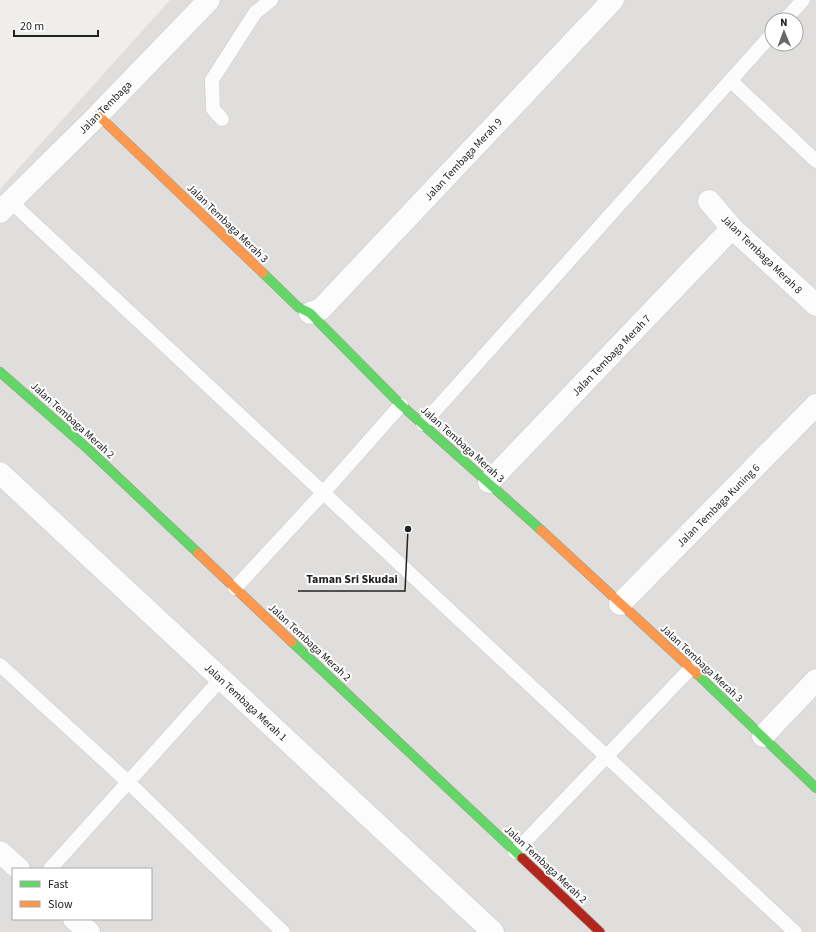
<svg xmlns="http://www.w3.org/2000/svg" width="816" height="932" font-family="'Source Sans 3',sans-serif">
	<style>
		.residential { fill: #dfdedc; fill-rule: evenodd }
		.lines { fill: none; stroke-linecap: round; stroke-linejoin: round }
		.lane-casing { stroke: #c9c8c7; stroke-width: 15 }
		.street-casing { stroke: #c9c8c7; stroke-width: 23 }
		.fast-casing { stroke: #999a82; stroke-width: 10 }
		.slow-casing { stroke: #999a82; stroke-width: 10 }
		.jam-casing { stroke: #999a82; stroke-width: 10 }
		.lane { stroke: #fdfcfc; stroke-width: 14 }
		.street { stroke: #fdfcfc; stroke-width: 22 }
		.fast { stroke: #63d668; stroke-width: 9 }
		.slow { stroke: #ff974d; stroke-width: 9 }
		.jam { stroke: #b3261e; stroke-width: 9 }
		.labels { text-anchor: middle; stroke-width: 4; stroke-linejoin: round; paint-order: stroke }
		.street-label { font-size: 11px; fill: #222; stroke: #fff }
		.leader { fill: none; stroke: #222; stroke-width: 1.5 }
		.callout-dot { fill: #222; stroke: #fff; stroke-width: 1.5 }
		.callout-label { font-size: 12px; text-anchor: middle; font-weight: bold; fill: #222; stroke: #fff; stroke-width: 4; stroke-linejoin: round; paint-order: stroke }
	</style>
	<rect width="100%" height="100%" fill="#f0eeeb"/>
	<path class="residential" d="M170,0h646v932h-816v-743zM772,20h24v24h-24zM13,869h138v50h-138z"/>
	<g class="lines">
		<defs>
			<path id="lane" d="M785,20l18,-20
				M731,81l85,80
				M222,119l-9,-10 -1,-29 43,-67 16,-13
				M10,201l785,731
				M423,424l349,-390
				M235,588l88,-95 78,-88
				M0,665l128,117 155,150
				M515,852l175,-183
				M50,869l171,-190"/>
			<path id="street" d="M709,201l23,27 84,77
				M0,212l98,-97 111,-115
				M310,313l11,-4 292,-309
				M0,473l493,459
				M489,482l243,-254
				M620,604l196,-199
				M763,736l53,-56
				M0,852l19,17
				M74,919l15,13"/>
			<path id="fast" d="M263,273l35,34 12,6 91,92 140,125
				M0,372l88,77 110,104
				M292,642l230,216
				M697,674l119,114"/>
			<path id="slow" d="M98,115l165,158
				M541,530l156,144
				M198,553l94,89"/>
			<path id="jam" d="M522,858l78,74"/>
		</defs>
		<use href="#lane" class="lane-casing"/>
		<use href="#street" class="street-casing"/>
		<use href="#fast" class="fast-casing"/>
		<use href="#slow" class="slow-casing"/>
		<use href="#jam" class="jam-casing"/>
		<use href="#lane" class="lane"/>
		<use href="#street" class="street"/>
		<use href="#fast" class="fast"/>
		<use href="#slow" class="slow"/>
		<use href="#jam" class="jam"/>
	</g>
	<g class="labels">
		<g class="street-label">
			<text transform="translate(105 107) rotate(-45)" y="4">Jalan Tembaga</text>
			<text transform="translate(463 159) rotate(-47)" y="4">Jalan Tembaga Merah 9</text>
			<text transform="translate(228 223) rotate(44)" y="4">Jalan Tembaga Merah 3</text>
			<text transform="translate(762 254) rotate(44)" y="4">Jalan Tembaga Merah 8</text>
			<text transform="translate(611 355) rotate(-46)" y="4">Jalan Tembaga Merah 7</text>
			<text transform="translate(73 420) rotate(42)" y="4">Jalan Tembaga Merah 2</text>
			<text transform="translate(463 444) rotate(42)" y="4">Jalan Tembaga Merah 3</text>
			<text transform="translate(718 505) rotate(-45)" y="4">Jalan Tembaga Kuning 6</text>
			<text transform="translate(310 642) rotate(43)" y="4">Jalan Tembaga Merah 2</text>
			<text transform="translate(702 663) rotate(43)" y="4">Jalan Tembaga Merah 3</text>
			<text transform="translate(246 702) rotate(43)" y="4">Jalan Tembaga Merah 1</text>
			<text transform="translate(546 864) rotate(43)" y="4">Jalan Tembaga Merah 2</text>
		</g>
	</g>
	<path class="leader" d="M408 529L405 591H298"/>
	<circle class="callout-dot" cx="408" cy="529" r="4"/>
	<g class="callout-label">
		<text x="352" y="583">Taman Sri Skudai</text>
	</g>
	<rect x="12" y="868" width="140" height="52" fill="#ffffff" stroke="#a7a7a7"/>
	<rect x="20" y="881" width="20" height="6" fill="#63d668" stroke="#a7a7a7"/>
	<text x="48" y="888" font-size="12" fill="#222222">Fast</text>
	<rect x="20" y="901" width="20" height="6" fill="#ff974d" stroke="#a7a7a7"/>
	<text x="48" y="908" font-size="12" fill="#222222">Slow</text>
	<g transform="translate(784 32) rotate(359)"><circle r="19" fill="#ffffff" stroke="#a7a7a7"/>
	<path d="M0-3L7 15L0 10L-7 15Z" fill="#6a6968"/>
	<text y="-6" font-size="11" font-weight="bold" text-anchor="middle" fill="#222222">N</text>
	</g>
	<path d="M14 30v6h84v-6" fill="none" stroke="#222222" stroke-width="2"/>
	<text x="20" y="30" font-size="12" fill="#222222" stroke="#ffffff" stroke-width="3" paint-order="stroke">20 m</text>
</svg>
